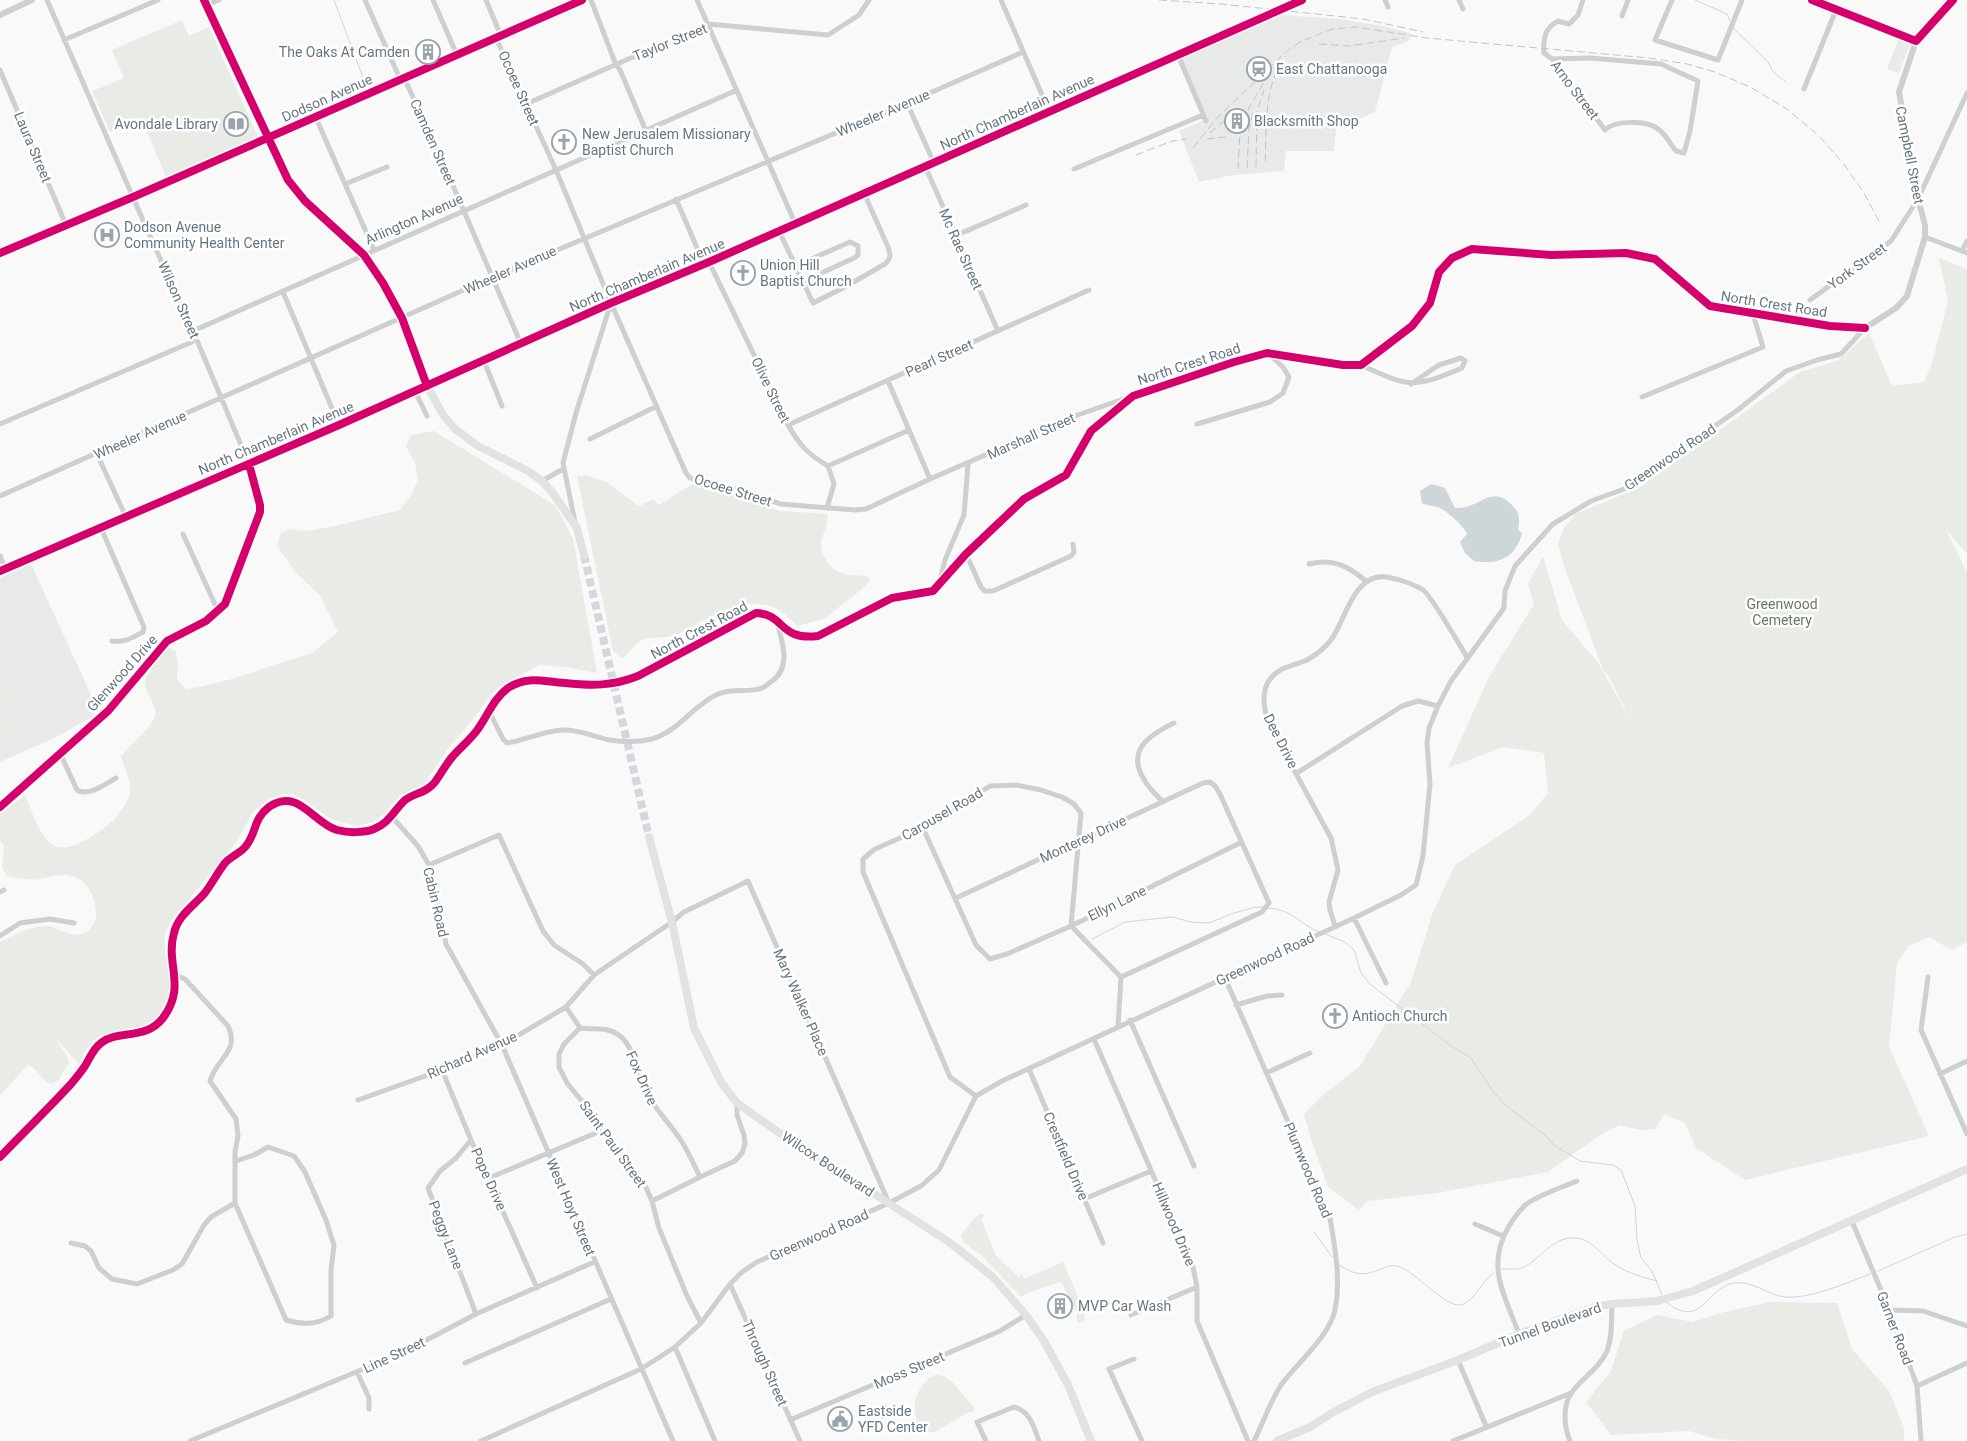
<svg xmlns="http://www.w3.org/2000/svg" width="1967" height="1441" font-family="Roboto,sans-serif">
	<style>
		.built { fill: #e8e9e9 }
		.green { fill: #e8ebe6 }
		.water { fill: #ced6d9 }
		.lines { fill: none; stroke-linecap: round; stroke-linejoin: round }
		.stream { stroke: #ced6d9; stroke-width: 1 }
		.secondary-tunnel { stroke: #d4d8dc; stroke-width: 8; stroke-dasharray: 8 4; stroke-linecap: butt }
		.minor { stroke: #cecfd0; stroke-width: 5 }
		.tertiary { stroke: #cecfd0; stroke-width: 6 }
		.secondary { stroke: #e1e2e2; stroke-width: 8 }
		.rail { stroke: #c3c5c6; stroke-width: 1; stroke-dasharray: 8 4; stroke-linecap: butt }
		.cycleway-casing { stroke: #fff; stroke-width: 11 }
		.cycleway { stroke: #d6006c; stroke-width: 8 }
		.labels { text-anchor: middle; stroke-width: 5; stroke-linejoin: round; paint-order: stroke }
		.street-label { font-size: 14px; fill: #657683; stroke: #fff }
		.poi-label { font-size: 14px; fill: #657683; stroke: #fff; text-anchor: start }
		.park-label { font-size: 14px; fill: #687a64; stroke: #fff }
	</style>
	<rect width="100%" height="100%" fill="#f9f9f9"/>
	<path class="built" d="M1281,15l59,4 43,7 27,7 1,7 -19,7 -17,65 -39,17 -2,22h-48l-2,20 -51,4 -34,7 -20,-51 27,-12 -25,-63z
		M31,564l56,122 9,22 -4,9 -34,19 -58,26v-184z"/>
	<path class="green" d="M182,20l7,16 20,-9 49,110 -92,40 -25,-59 -31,14 -18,-41 32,-13 -12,-28z
		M1899,38l12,4 -12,31 -12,-4z
		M1939,258l28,11v285l-21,-24 21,42v370l-15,8 -23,-13 -20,9 -12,17 -8,83 40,90 -184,44 -49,-32 -11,-25 -21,-9 -9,15 -14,1 -21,-5 -20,10 -52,37 -111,21 -70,8 -8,9 -31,-23 -18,-51 -6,-22 19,-19 37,-29 51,-84 22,-70 22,-47 75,-50 18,-22 -4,-40 -41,-6 -55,21 41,-91 45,-73 -6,-21 15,-26 19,63 36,43 33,58 -23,-46 -4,-3 -40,-106 -6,-22 6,-16 11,-14 64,-26 161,-116 39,-12 30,-27 23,53 32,-4 8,-19 16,-62z
		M434,431l122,75 17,33 24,134 -31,-6 -26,-2 -39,20 -11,11 -18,25 -22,25 -27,40 -23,9 -17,20 -12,8 -15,3 -25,-7 -28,-20 -11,-5h-10l-13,5 -16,13 -17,31 -62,74 -9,16v21c6,8 6,15 6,26 1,22 -11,43 -34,51 -10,3 -21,3 -31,5l-5,-1 -8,6 -10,13 1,7 -3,5 -28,-30 13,18 3,8 -10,18 -8,4c-10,-3 -12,-15 -23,-19l-28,30v-153c13,-7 32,-16 47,-16 12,1 24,13 37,7 6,-2 12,-11 12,-17 1,-18 -9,-38 -28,-41 -10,-1 -20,3 -30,4 -10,1 -21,-1 -31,-3l-5,-8 2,-23 -4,-3v-28l25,-19c7,16 13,39 28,50 15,11 50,-15 61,-25 5,-5 12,-16 15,-23 5,-11 -5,-30 -8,-41 10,-12 25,-23 33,-37 6,-12 -9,-25 -9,-37 0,-8 18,-28 24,-35l7,5 2,13 -1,14 10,11 45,-11 80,-26 26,-21 -19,-38 -23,-21 -19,-27 4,-13 9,-4 17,2 28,-5 65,-16 13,-18 5,-13 -3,-16 -9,-17 5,-11z
		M586,475l20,7 33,24 15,-7 3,5h4l31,-20 61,16 27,11 47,3c2,12 -5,19 -6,30 0,5 2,12 5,16 9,16 25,15 42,16l2,5 -8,8 -37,29 -27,8c-7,-6 -16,-15 -25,-19 -33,-12 -71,15 -99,29 -11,3 -28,-1 -37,7 -5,5 -9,11 -15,15l-9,-7 -36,-175z
		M1,676l6,4 2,12 -2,11 2,6 -9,4z
		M9,711l-1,32 -8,7v-35z
		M981,1213l4,2 -4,4 15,37 23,21 3,-4 2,6 39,-17 22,51 -1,9 -7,1v-10l-16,-31c-12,4 -30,8 -40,15l-39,-41 -19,-14 -2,-7 13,-16z
		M1771,1302l66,1 15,46 37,42 15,37v13h-160l-28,-2 -27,-8 -78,4 -25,-33 25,-31 13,-40 33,-16 35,7 32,-10z
		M936,1375c17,0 26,21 38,32l-1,5h-4l-36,21c-3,-1 -8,-3 -11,-5 -15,-15 -5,-47 14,-53z
		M888,1404l4,12 -24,9 -5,-12z"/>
	<path class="water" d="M1431,484l14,4 10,20c25,2 35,-25 57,-3 8,8 8,14 6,25l4,3c-6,25 -24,32 -48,28l-9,-8 -5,-11 7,-8c-3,-8 -22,-25 -30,-27 -5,-2 -10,-1 -15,-4l-2,-12z"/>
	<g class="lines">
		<path class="stream" d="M334,0l33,88
			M1695,0l32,14 3,7
			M1733,28l35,34 6,11 12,9
			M1268,908c24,1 31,16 51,24
			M1325,934l20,8 9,8 7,23 10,12 79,60 21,13 21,32 13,15 41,31 8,9 26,16 33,4 8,5 14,36 2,34 4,18 11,13 10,24
			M1092,939l33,-17 47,-5 19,5 18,1 25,-10 22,-6h8
			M1314,1232l18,25
			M1339,1265c32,22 41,-5 61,2 17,7 43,37 58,38 14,1 25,-26 36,-32
			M1502,1269c6,-1 16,2 22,-2 16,-8 27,-27 45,-29 22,-3 33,19 48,28 13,8 26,11 40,15
			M1878,1271l77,-34 12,-3
			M1666,1302c36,29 40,-15 68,-19 18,-3 34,12 51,14 26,2 61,-14 85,-23"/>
		<path class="secondary-tunnel" d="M584,555l65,282"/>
		<path class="minor" d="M47,0l102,234 44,97 56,133
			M365,0l35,79
			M433,0l24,55
			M486,0l15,36
			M591,0l25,65 4,5 26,61
			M697,0l98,223
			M1001,0l48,111
			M1385,0l3,7
			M1459,0l4,9
			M1672,0l-17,40 63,20 24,-60
			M206,5l13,-5
			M1622,16l6,-16
			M496,38l60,132 55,133 -35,110 -13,50 12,59
			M64,40l94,-40
			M1178,55l28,66
			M1552,59l38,-1 71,6 37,17 -8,50 -6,22 -8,-2c-5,-6 -11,-18 -18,-22 -12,-9 -43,-9 -53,1l-53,-71 -8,-6c-1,-15 1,-25 14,-32l11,3 9,-9 5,-15
			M0,70l66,155
			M404,78l32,68 85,198
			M1804,89l32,-79
			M907,103l27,60
			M526,104l182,-80 120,11 31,-20 10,-15
			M316,118l58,132
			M925,166l73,165
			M1074,169l129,-54
			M345,184l42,-17
			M676,199l28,65
			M779,231l34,72 32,-16 40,-23c6,-6 6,-9 3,-17l-24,-54
			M955,236l71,-31
			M1925,237l42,16
			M1962,251l5,-10
			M709,262l79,163c12,21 20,29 40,41l6,18 -7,24
			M795,266l55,-24 8,4v9l-4,3 -52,24
			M283,292l56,133
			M1810,300l81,-59 27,-42 49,-106
			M611,303l75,170 4,5 65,16 25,10 75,6 11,-1 64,-30 145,-63 57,-20
			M484,361l18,45
			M1361,365c48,22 52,24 101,3l3,-7 -4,-3 -22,7 -28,19
			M888,381l42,98
			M415,391l12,25
			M1642,397l121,-50 -10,-33
			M0,424l192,-82 1,-11 544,-241
			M1197,424l73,-22 13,-9 6,-16 -6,-10 -15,-14
			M788,425l301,-135
			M590,439l65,-32
			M97,454l29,63
			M828,466l81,-36
			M542,481l21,-12
			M0,496l493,-219 414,-174 116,-51
			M101,528l43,99 -1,5c-11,6 -19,11 -31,9
			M183,534l35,77
			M966,554l15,33 4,4h8l78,-35 3,-4 -1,-8
			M0,556l5,12
			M1309,564c24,-6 39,2 57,17
			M939,584l6,-24 19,-45 4,-51
			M489,711l14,28 4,4c19,-3 36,-12 55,-13 17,-1 32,7 48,10 13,2 30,2 42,-1 27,-8 41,-34 66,-45 14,-6 31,-1 44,-6 3,-1 7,-5 10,-7 20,-14 10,-40 5,-59
			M60,753l17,37c12,7 28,-6 39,-12
			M1297,773l105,-67 16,-5 20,5
			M1163,802c-6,-7 -14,-13 -18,-21 -20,-30 4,-46 29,-58
			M392,817l26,29 11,19 17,79 56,101 171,396
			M923,828l53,117 14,14 17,-5 64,-28 171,-84
			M429,865l70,-30 44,96 11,14 29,19 11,11
			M0,892l4,-2
			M956,898l247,-115 7,-1 5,4 5,8 49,109 -7,9 -141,65
			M1354,918l32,65
			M1335,926l-5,-16 -1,-8 9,-32 -7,-32 -61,-112c-6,-15 -10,-33 0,-47 10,-13 24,-13 37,-19 9,-5 20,-14 26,-23 13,-20 22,-65 54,-60 11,2 27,7 36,13 8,5 37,56 44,67
			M0,936l20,-13 30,-4 24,4
			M175,975l10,4 43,47c12,26 -11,31 -18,55l26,38 2,17 -3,16v51l51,117c16,5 31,5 45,-4v-46l3,-25 -8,-25 -21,-48 -11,-16 -26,-9 -14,8 -18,6
			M1928,977l-7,53 46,104
			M1225,978l105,240c5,30 11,62 5,92 -6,27 -38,53 -54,75 -11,17 -18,38 -27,56
			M1236,1005l31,-9 15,-1
			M566,1007l14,21c14,2 28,-2 40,8 15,12 16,36 24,52 10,21 26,35 38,54 7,11 12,23 18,35
			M1130,1020l64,146
			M580,1028l-16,16 -5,10v13l8,16 28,34 16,28 33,38 8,18 7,27 28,68 14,27
			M1094,1039l99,228 4,20v34l51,120
			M1029,1069l74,174
			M442,1070l29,70 66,148
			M1266,1073l44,-20
			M1940,1074l27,-13
			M976,1096l-26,-19 -87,-205v-13l12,-10 48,-21 67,-42 26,-1 25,5 21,7 12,7 7,9 -10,113 50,51 -3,50
			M358,1100l84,-30 60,-25 64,-38 28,-32 78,-53 12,-10 64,-31 141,322
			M471,1140l-15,18 -16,13 -12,17 48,126
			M489,1178l114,-48
			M1084,1199l67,-28
			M652,1201l48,-24 35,-16 7,-8 3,-9 -1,-9 -7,-20v-12
			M1851,1219l38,90 28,77 4,55
			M1475,1224l28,12
			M71,1243l14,3 6,5 8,17 13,11 25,5 36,-14 9,-6 22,-39 7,-8 24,-14
			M730,1284l70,157
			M1889,1310l34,1 44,15
			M1131,1315l66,-28
			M1519,1334c-14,-38 -34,-68 -10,-108 5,-8 12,-18 19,-23 13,-9 35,-16 49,-22
			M675,1347l40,94
			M1134,1359l-25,10 33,72
			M1458,1360l28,66
			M465,1363l146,-64
			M357,1372l12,26v11
			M1917,1386l50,-23
			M790,1420l210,-89 26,-16
			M190,1441l212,-88 74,-39 118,-52
			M481,1441l160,-72 34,-22 26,-24 29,-39 12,-12 15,-10 132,-59 32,-17 18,-16 37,-74 26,-15 352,-163 47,-23 15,-10 7,-29 7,-72 -3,-41 2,-15 9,-22 13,-25 53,-73 1,-17 10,-25 38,-42 38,-23 36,-13 112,-79 47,-38 31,-11 24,-6 24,-26
			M986,1441l-9,-19 37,-15c16,4 20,20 25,34
			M1453,1441l118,-48
			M1570,1441c-6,-14 -8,-36 2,-49 11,-15 27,-23 35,-41 6,-15 4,-32 5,-47"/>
		<path class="tertiary" d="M0,15l32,-15
			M0,571l339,-146 272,-122 98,-41 593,-262
			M0,807l108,-96 59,-70 39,-20 19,-17 35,-92v-7l-11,-41
			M0,1157c23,-24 48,-48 71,-73 5,-6 10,-12 14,-18 5,-8 8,-17 16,-23 18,-14 44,-2 62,-25 24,-32 2,-54 11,-85 4,-17 18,-26 30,-39 8,-10 13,-21 21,-31 6,-7 16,-10 21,-17 11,-14 7,-27 23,-39 29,-20 44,16 68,23 11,3 27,3 37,-1 15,-6 19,-17 30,-28 9,-8 23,-8 31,-19 6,-8 11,-18 18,-26 8,-9 18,-17 25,-27 10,-14 16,-31 30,-41 20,-13 36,-6 57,-5 27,3 48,3 73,-7l118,-63c29,1 23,28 62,23l74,-38 41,-7 33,-37 58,-55 42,-24 25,-44 42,-35 101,-34 33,-9 76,12h18l51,-39 18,-23 9,-31 13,-14 20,-9 79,6 75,-2 29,6 55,47 120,20 35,2 31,-20 11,-12 18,-59v-12l-7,-26 -19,-107 17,-51"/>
		<path class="secondary" d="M204,0l84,180 17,21 59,54 19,28 19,35 25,68 16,29 12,14 23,17 50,25 14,10 10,11 25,36 7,27
			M1812,0l104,41 37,-41
			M0,253l133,-56 449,-197
			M649,837l23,85 22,106 27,54 16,21 44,31 168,108 44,35 33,38 18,26 24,44 23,56
			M1277,1441l33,-14 22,-14 40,-21 86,-32 61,-26 76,-27 17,-3 45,-3 36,-10 274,-122"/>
		<path class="rail" d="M1159,0l62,4 142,15 60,13
			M1319,44l30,2 55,-8
			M1210,133l22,-19
			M1207,139l19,-2
			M1193,148l23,-29 70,-67 14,-10 32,-13 24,-2 71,11 222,20 38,6 28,8 35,15 37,22 32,27 24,27 21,30 17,32
			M1136,155l36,-14 14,-2
			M1265,161c2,-35 -2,-76 21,-105
			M1256,167l1,-55 7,-22
			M1247,168l2,-39 4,-17
			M1238,169l2,-39 10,-24 20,-34"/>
		<defs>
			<path id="cycleway" d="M204,0l84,180 17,21 59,54 19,28 19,35 25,68
				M1812,0l104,41 37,-41
				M0,253l133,-56 449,-197
				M0,571l339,-146 272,-122 98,-41 593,-262
				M0,807l108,-96 59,-70 39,-20 19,-17 35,-92v-7l-11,-41
				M0,1157c23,-24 48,-48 71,-73 5,-6 10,-12 14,-18 5,-8 8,-17 16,-23 18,-14 44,-2 62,-25 24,-32 2,-54 11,-85 4,-17 18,-26 30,-39 8,-10 13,-21 21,-31 6,-7 16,-10 21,-17 11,-14 7,-27 23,-39 29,-20 44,16 68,23 11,3 27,3 37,-1 15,-6 19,-17 30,-28 9,-8 23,-8 31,-19 6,-8 11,-18 18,-26 8,-9 18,-17 25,-27 10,-14 16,-31 30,-41 20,-13 36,-6 57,-5 27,3 48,3 73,-7l118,-63c29,1 23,28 62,23l74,-38 41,-7 33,-37 58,-55 42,-24 25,-44 42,-35 101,-34 33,-9 76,12h18l51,-39 18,-23 9,-31 13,-14 20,-9 79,6 75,-2 29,6 55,47 120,20 35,2"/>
		</defs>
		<use href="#cycleway" class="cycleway-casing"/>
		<use href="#cycleway" class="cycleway"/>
	</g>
	<defs>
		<symbol id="building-ring" viewBox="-11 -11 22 22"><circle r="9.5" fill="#fff" stroke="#99a4ac" stroke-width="1.5"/><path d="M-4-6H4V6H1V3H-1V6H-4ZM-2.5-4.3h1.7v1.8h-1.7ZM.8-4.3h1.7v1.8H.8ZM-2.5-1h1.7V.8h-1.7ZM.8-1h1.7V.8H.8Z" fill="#99a4ac"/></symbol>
		<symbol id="station-ring" viewBox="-11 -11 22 22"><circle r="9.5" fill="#fff" stroke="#99a4ac" stroke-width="1.5"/><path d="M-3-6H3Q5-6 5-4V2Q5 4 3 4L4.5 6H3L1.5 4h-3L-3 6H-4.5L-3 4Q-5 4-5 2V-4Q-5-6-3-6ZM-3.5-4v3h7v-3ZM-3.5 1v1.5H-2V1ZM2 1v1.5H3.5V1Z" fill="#99a4ac"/></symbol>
		<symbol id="library-ring" viewBox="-11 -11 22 22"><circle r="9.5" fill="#fff" stroke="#99a4ac" stroke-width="1.5"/><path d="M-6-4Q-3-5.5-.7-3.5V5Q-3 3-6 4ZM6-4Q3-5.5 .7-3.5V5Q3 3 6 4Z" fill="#99a4ac"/></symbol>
		<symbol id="church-ring" viewBox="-11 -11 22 22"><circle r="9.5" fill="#fff" stroke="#99a4ac" stroke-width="1.5"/><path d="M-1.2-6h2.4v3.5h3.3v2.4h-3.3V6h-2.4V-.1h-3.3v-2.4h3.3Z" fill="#99a4ac"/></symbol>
		<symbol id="hospital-ring" viewBox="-11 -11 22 22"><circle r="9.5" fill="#fff" stroke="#99a4ac" stroke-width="1.5"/><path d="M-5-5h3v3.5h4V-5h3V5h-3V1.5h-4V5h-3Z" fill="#99a4ac"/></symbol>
		<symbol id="civic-ring" viewBox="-11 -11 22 22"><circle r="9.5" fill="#fff" stroke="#99a4ac" stroke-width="1.5"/><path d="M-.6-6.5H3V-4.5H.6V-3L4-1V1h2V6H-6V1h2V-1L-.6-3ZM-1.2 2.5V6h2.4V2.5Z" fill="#99a4ac"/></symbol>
	</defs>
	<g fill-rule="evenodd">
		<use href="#building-ring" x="414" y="38" width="28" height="28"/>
		<use href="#station-ring" x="1245" y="55" width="28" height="28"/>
		<use href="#building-ring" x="1223" y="107" width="28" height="28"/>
		<use href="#library-ring" x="222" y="110" width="28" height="28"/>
		<use href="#church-ring" x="550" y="128" width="28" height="28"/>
		<use href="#hospital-ring" x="93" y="221" width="28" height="28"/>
		<use href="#church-ring" x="729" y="259" width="28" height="28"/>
		<use href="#church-ring" x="1321" y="1002" width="28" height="28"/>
		<use href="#building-ring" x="1046" y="1292" width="28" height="28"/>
		<use href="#civic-ring" x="826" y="1405" width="28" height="28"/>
	</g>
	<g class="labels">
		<g class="street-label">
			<text transform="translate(670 42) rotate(-22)" y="5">Taylor Street</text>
			<text transform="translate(519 88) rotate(66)" y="5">Ocoee Street</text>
			<text transform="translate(1575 90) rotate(53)" y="5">Arno Street</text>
			<text transform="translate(327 98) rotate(-24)" y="5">Dodson Avenue</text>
			<text transform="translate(1017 112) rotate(-24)" y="5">North Chamberlain Avenue</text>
			<text transform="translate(883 113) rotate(-23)" y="5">Wheeler Avenue</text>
			<text transform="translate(433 142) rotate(66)" y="5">Camden Street</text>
			<text transform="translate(33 147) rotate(67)" y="5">Laura Street</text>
			<text transform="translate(1910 155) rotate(79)" y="5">Campbell Street</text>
			<text transform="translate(414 219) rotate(-24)" y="5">Arlington Avenue</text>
			<text transform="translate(961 249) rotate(66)" y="5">Mc Rae Street</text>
			<text transform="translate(1857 266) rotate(-36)" y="5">York Street</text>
			<text transform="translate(510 270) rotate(-24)" y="5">Wheeler Avenue</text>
			<text transform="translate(647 275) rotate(-23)" y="5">North Chamberlain Avenue</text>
			<text transform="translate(179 300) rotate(66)" y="5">Wilson Street</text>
			<text transform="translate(1774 304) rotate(9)" y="5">North Crest Road</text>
			<text transform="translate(939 358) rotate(-24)" y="5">Pearl Street</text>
			<text transform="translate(1189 364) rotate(-18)" y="5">North Crest Road</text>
			<text transform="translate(771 390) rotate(64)" y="5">Olive Street</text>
			<text transform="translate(140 435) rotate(-24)" y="5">Wheeler Avenue</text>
			<text transform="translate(1031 436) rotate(-24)" y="5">Marshall Street</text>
			<text transform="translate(276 438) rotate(-23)" y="5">North Chamberlain Avenue</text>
			<text transform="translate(1670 457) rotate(-34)" y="5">Greenwood Road</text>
			<text transform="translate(733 490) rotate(17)" y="5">Ocoee Street</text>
			<text transform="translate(699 630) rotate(-28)" y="5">North Crest Road</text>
			<text transform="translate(122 673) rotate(-48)" y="5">Glenwood Drive</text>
			<text transform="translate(1281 741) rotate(63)" y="5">Dee Drive</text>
			<text transform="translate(942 814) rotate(-30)" y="5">Carousel Road</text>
			<text transform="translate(1083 839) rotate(-25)" y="5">Monterey Drive</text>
			<text transform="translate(436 902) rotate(77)" y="5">Cabin Road</text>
			<text transform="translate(1117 903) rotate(-26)" y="5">Ellyn Lane</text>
			<text transform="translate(1265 959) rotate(-25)" y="5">Greenwood Road</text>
			<text transform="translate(801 1002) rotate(66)" y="5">Mary Walker Place</text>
			<text transform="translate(472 1055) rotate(-24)" y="5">Richard Avenue</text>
			<text transform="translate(642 1078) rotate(66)" y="5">Fox Drive</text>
			<text transform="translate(613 1144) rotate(54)" y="5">Saint Paul Street</text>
			<text transform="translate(1066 1156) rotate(67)" y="5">Crestfield Drive</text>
			<text transform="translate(828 1164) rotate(33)" y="5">Wilcox Boulevard</text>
			<text transform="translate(1308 1170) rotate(67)" y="5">Plumwood Road</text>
			<text transform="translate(489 1179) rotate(66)" y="5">Pope Drive</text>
			<text transform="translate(571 1207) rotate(67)" y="5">West Hoyt Street</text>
			<text transform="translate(1174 1224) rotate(67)" y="5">Hillwood Drive</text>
			<text transform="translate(446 1235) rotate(69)" y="5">Peggy Lane</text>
			<text transform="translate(819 1235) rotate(-24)" y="5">Greenwood Road</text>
			<text transform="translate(1550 1325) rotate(-20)" y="5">Tunnel Boulevard</text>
			<text transform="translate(1895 1328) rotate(69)" y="5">Garner Road</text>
			<text transform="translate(394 1355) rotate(-25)" y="5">Line Street</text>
			<text transform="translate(765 1363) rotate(66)" y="5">Through Street</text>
			<text transform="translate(909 1370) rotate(-23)" y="5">Moss Street</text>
		</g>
		<g class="poi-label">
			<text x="410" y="57" text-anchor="end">The Oaks At Camden</text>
			<text x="1276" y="74">East Chattanooga</text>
			<text x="1254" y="126">Blacksmith Shop</text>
			<text x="218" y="129" text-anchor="end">Avondale Library</text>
			<text x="582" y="139">New Jerusalem Missionary<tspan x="582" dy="16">Baptist Church</tspan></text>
			<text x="124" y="232">Dodson Avenue<tspan x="124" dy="16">Community Health Center</tspan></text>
			<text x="760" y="270">Union Hill<tspan x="760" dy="16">Baptist Church</tspan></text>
			<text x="1352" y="1021">Antioch Church</text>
			<text x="1078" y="1311">MVP Car Wash</text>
			<text x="858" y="1416">Eastside<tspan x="858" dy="16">YFD Center</tspan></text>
		</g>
		<g class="park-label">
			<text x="1782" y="609">Greenwood<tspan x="1782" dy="16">Cemetery</tspan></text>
		</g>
	</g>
</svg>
